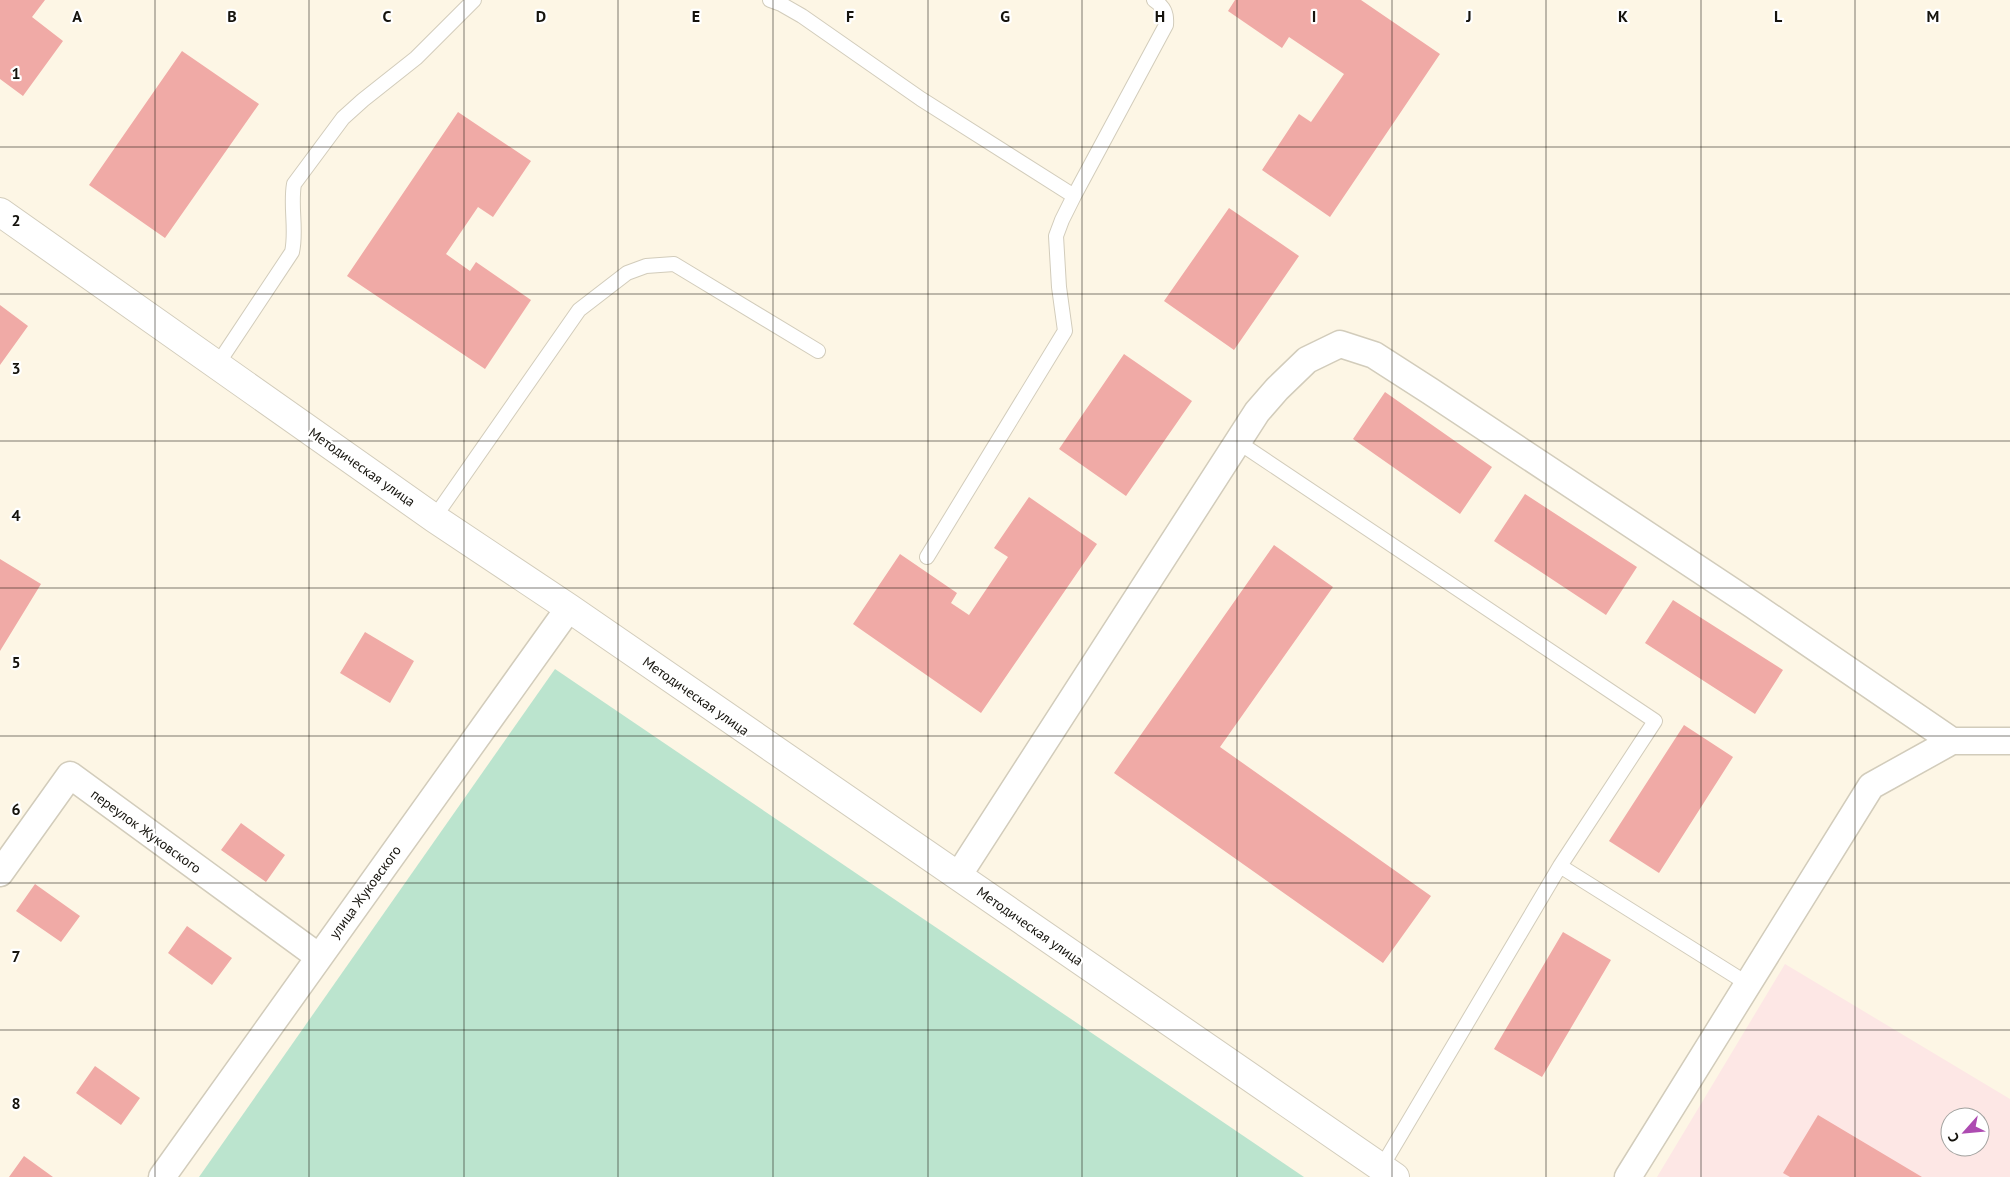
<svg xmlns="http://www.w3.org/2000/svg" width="2010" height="1177" font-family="'PT Sans',sans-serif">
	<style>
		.education { fill: #fde7e5; fill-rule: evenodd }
		.green { fill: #bbe4ce }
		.building { fill: #f0aaa6 }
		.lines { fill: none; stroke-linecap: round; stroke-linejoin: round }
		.service-casing { stroke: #d2ccbb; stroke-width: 16 }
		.minor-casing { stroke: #d2ccbb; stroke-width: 29 }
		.secondary-casing { stroke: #d2ccbb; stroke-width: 30 }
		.service { stroke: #fff; stroke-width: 14 }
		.minor { stroke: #fff; stroke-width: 26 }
		.secondary { stroke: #fff; stroke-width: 28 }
		.grid { fill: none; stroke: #15130d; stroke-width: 1; stroke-opacity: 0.55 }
		.labels { text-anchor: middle; stroke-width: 4.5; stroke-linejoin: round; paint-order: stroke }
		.street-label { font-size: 14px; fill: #15130d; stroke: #fff }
		.grid-label { font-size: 16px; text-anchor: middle; font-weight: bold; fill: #15130d; stroke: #fff; stroke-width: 4.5; stroke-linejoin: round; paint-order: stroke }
	</style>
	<rect width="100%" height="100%" fill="#fdf6e5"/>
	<path class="education" d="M1785,964l225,135v78h-353zM1950,1117h30v30h-30z"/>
	<path class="green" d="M555,669l749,508h-1105z"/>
	<path class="building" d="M0,0h45l-13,17 31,24 -40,55 -23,-17z
		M1235,0h126l79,54 -110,163 -68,-47 37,-56 12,8 33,-48 -55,-37 -7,11 -54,-37z
		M182,51l77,53 -94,134 -76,-53z
		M458,112l73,49 -38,56 -15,-10 -32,47 24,17 6,-9 55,38 -46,69 -138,-93z
		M1229,208l70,48 -65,94 -70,-49z
		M0,305l28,21 -28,39z
		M1124,354l68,47 -66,95 -67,-47z
		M1385,392l107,75 -32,47 -107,-75z
		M1525,494l112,73 -31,48 -112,-74z
		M1029,497l68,47 -116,169 -128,-89 47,-70 57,39 -6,10 18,12 39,-58 -14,-9z
		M1274,545l59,42 -113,160 211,149 -48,67 -269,-190z
		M0,559l41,25 -41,67z
		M1673,600l110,70 -28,44 -110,-71z
		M365,632l49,29 -24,42 -50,-30z
		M1684,725l49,32 -74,116 -50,-32z
		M241,823l44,32 -19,27 -45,-32z
		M35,884l45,32 -19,26 -45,-31z
		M187,926l45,32 -20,27 -44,-32z
		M1563,932l48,28 -69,117 -48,-28z
		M95,1066l45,32 -19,27 -45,-32z
		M1818,1115l104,62h-132l-7,-4z
		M24,1156l29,21h-44z"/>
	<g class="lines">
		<defs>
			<path id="service" d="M770,0l11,4 21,12 119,83 153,97 -12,24 -6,16 3,51 6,44 -138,226
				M1074,196l92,-171c1,-12 -2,-18 -12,-25
				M217,365l75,-113c5,-22 -2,-45 2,-68l49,-66 20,-18 53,-42 58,-58
				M1238,442l417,279 -95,145 -179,302
				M434,518l145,-208 48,-37 19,-7 28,-2 144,87
				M1560,866l188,118"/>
			<path id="minor" d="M0,873l70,-98 249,182
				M958,876l299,-464 20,-23 30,-29 33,-16 34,11 56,36 323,214 199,136
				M162,1177l407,-569
				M1628,1177l243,-391 81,-45h58"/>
			<path id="secondary" d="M0,212l434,306 135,90 826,569"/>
		</defs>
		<use href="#service" class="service-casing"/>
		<use href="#minor" class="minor-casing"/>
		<use href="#secondary" class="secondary-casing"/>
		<use href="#service" class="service"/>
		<use href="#minor" class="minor"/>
		<use href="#secondary" class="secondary"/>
	</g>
	<path class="grid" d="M155,0v1177M309,0v1177M464,0v1177M618,0v1177M773,0v1177M928,0v1177M1082,0v1177M1237,0v1177M1392,0v1177M1546,0v1177M1701,0v1177M1855,0v1177M0,147h2010M0,294h2010M0,441h2010M0,588h2010M0,736h2010M0,883h2010M0,1030h2010"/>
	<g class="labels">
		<g class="street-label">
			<text transform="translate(362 467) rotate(35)" y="5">Методическая улица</text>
			<text transform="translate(696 696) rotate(35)" y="5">Методическая улица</text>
			<text transform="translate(146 831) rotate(36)" y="5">переулок Жуковского</text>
			<text transform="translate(365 892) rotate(-54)" y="5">улица Жуковского</text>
			<text transform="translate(1030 926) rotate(35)" y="5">Методическая улица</text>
		</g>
	</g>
	<g class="grid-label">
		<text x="77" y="22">A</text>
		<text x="232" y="22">B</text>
		<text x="387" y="22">C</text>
		<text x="541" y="22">D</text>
		<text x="696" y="22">E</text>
		<text x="850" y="22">F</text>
		<text x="1005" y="22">G</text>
		<text x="1160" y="22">H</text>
		<text x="1314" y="22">I</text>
		<text x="1469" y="22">J</text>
		<text x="1623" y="22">K</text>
		<text x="1778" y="22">L</text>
		<text x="1933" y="22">M</text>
		<text x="16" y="79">1</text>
		<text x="16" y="226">2</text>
		<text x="16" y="374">3</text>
		<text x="16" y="521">4</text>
		<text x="16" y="668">5</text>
		<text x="16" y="815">6</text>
		<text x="16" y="962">7</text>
		<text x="16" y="1109">8</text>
	</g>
	<g transform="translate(1965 1132) rotate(243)"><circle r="24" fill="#ffffff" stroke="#a1a19e"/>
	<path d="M0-4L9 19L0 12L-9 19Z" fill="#ad4bb1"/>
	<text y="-8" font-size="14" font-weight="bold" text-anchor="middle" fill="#15130d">С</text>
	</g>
</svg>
